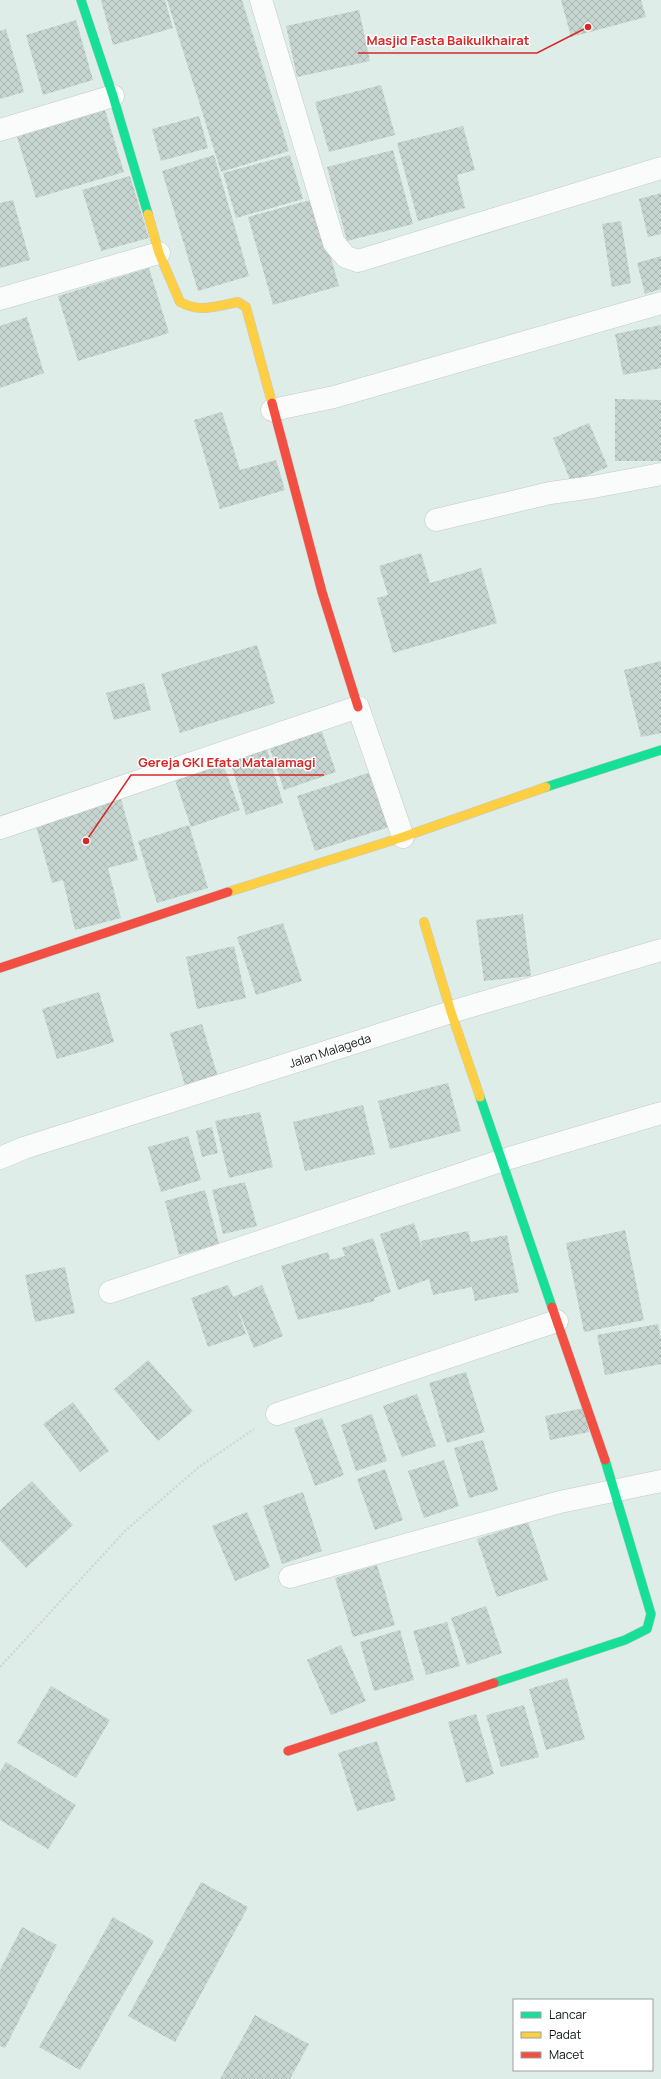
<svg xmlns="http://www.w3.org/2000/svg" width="661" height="2079" font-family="Manrope,sans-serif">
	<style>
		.building { fill: url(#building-cross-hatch) }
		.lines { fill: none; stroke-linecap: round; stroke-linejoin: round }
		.street-casing { stroke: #bfcac6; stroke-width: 23 }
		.fast-casing { stroke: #bfcac6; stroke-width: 10 }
		.slow-casing { stroke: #bfcac6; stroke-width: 10 }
		.jam-casing { stroke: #bfcac6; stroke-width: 10 }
		.path { stroke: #d1d6d5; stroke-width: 2.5; stroke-dasharray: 2 2; stroke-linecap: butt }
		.street { stroke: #fafcfc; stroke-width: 22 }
		.fast { stroke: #16e098; stroke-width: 9 }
		.slow { stroke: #ffcf43; stroke-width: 9 }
		.jam { stroke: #f24e42; stroke-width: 9 }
		.labels { text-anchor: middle; stroke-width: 3; stroke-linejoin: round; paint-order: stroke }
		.street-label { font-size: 12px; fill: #0b1512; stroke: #fff }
		.leader { fill: none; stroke: #d62828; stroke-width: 1.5 }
		.callout-dot { fill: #d62828; stroke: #fff; stroke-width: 1.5 }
		.callout-label { font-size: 13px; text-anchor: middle; font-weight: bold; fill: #d62828; stroke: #fff; stroke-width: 3; stroke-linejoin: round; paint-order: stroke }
	</style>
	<defs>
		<pattern id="building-cross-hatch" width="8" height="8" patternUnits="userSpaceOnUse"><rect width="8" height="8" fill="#c7d5d1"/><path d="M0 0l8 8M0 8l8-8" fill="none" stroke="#aab6b2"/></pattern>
	</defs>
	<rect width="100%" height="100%" fill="#dfede9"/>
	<path class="building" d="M101,0h64l8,28 -60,17z
		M167,0h75l47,151 -68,21z
		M561,0h80l5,17 -75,20z
		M359,10l11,51 -73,16 -11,-51z
		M76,20l17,60 -50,15 -17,-60z
		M6,29l18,63 -24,7v-68z
		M381,85l14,50 -66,17 -14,-50z
		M105,110l19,62 -88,26 -19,-61z
		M199,116l9,32 -47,13 -9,-32z
		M463,126l12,44 -18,5 8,33 -47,13 -21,-78z
		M393,150l20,74 -66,17 -20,-74z
		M214,155l35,121 -51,15 -36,-120z
		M290,155l13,44 -67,19 -13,-45z
		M130,176l19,62 -48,13 -19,-61z
		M661,193v41l-13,3 -9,-38z
		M314,199l25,87 -66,19 -25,-88z
		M13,200l17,60 -30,8v-65z
		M621,221l10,62 -19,4 -10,-63z
		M661,256v33l-16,5 -8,-31z
		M149,268l20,65 -91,28 -20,-65z
		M27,317l17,56 -44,15v-62z
		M661,325v43l-38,7 -8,-41z
		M615,399l46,1v61h-46z
		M222,412l18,58 36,-10 9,30 -65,19 -26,-89z
		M589,423l19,44 -37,15 -18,-44z
		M421,553l9,30 51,-15 16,55 -104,30 -16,-55 11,-3 -9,-29z
		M257,645l18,58 -95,30 -19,-59z
		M661,661v72l-20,4 -17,-67z
		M144,683l7,27 -37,10 -8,-27z
		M320,726l16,46 -52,18 -16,-47z
		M266,746l17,57 -37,12 -17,-58z
		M222,761l18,49 -49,17 -17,-50z
		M374,771l18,55 -77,25 -18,-55z
		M121,799l17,61 -30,8 13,50 -46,12 -12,-50 -11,3 -17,-61z
		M189,825l19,63 -51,15 -19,-62z
		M523,914l8,62 -47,5 -8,-61z
		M283,923l19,58 -46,14 -19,-58z
		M234,946l12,52 -49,11 -11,-52z
		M99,992l15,50 -57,17 -15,-50z
		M202,1024l16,53 -33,9 -15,-53z
		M448,1083l13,48 -71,18 -12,-48z
		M363,1105l12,49 -70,17 -12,-49z
		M260,1112l13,55 -44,11 -14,-57z
		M212,1127l6,26 -16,4 -6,-26z
		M188,1136l13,44 -40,12 -13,-45z
		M245,1182l12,44 -34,8 -11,-44z
		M205,1190l14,54 -40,11 -14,-54z
		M414,1223l9,28 -2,-10 47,-10 3,11 36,-7 12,57 -44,9 -3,-14 -39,8 -4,-16 -31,11 -18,-56z
		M625,1230l19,90 -60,12 -18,-89z
		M373,1238l18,54 -17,6 1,3 -77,19 -17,-54 47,-14 2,8 15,-4 -3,-8z
		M65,1267l10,46 -40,9 -10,-47z
		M228,1285l5,12 29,-12 21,51 -29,12 -18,-43 10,29 -38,13 -17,-49z
		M658,1324l3,15v25l-56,11 -8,-40z
		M148,1360l45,51 -35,30 -44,-52z
		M466,1372l19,60 -38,11 -18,-60z
		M417,1394l19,52 -34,11 -19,-51z
		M73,1402l36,49 -29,21 -37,-48z
		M584,1408l5,24 -39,8 -5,-24z
		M372,1414l15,47 -31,10 -15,-46z
		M322,1418l22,57 -29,11 -21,-58z
		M483,1440l15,50 -29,8 -15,-50z
		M444,1460l15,46 -35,12 -16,-47z
		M385,1469l18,51 -28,10 -18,-51z
		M32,1481l41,44 -47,43 -26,-28v-30z
		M303,1492l19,59 -40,13 -19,-58z
		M247,1512l23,55 -35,14 -23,-55z
		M528,1522l20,58 -51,17 -20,-58z
		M377,1565l18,60 -42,12 -18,-59z
		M486,1606l16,47 -35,12 -16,-47z
		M447,1622l13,44 -34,9 -13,-44z
		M400,1630l14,50 -40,11 -14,-49z
		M341,1645l25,56 -35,14 -24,-55z
		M567,1678l18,61 -39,11 -17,-61z
		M51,1686l59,34 -34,58 -59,-35z
		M524,1705l15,52 -38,10 -15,-52z
		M476,1714l18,60 -28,9 -18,-61z
		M377,1741l19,59 -39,11 -19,-58z
		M6,1762l70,43 -28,44 -48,-29v-48z
		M201,1882l47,25 -73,135 -47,-26z
		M113,1917l41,24 -74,129 -41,-23z
		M22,1927l35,18 -52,103 -5,-2v-76z
		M255,2015l54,29 -19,35h-70z"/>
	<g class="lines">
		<defs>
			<path id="street" d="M261,0l73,243 12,14 12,4 303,-93
				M0,130l113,-34
				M0,299l159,-46
				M272,410l62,-13 327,-94
				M436,520l114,-27 43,-6 68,-13
				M0,828l358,-121 45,130
				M0,1158l24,-10 427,-136 210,-62
				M110,1292l393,-132 158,-47
				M277,1414l280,-93
				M290,1577l270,-75 101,-21"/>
			<path id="fast" d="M81,0l32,96 35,118
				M546,787l115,-37
				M480,1097l72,210
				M494,1683l131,-43 22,-11 4,-15 -46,-154"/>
			<path id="slow" d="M148,214l11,39 21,49c19,11 38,4 58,0l8,5 26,96
				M228,892l175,-55 143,-50
				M424,922l27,90 29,85"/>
			<path id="jam" d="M272,403l50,189 36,115
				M0,968l228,-76
				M552,1307l53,153
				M288,1751l206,-68"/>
		</defs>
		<use href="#street" class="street-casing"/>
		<use href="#fast" class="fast-casing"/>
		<use href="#slow" class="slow-casing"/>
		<use href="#jam" class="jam-casing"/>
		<path class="path" d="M0,1667l125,-136 74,-64 55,-38"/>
		<use href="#street" class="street"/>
		<use href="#fast" class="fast"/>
		<use href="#slow" class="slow"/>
		<use href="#jam" class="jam"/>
	</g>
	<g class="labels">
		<g class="street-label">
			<text transform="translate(330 1051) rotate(-18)" y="4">Jalan Malageda</text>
		</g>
	</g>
	<path class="leader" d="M588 27L537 53H358M86 841L131 775H324"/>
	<g class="callout-dot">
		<circle cx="588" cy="27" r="4"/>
		<circle cx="86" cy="841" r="4"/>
	</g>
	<g class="callout-label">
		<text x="448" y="45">Masjid Fasta Baikulkhairat</text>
		<text x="227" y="767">Gereja GKI Efata Matalamagi</text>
	</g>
	<rect x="513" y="1999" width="140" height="72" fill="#ffffff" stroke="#9da1a0"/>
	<rect x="521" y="2012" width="20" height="6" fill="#16e098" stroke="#9da1a0"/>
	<text x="549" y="2019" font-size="12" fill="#0b1512">Lancar</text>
	<rect x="521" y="2032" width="20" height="6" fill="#ffcf43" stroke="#9da1a0"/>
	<text x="549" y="2039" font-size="12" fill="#0b1512">Padat</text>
	<rect x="521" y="2052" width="20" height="6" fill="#f24e42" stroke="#9da1a0"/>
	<text x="549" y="2059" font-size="12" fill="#0b1512">Macet</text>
</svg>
